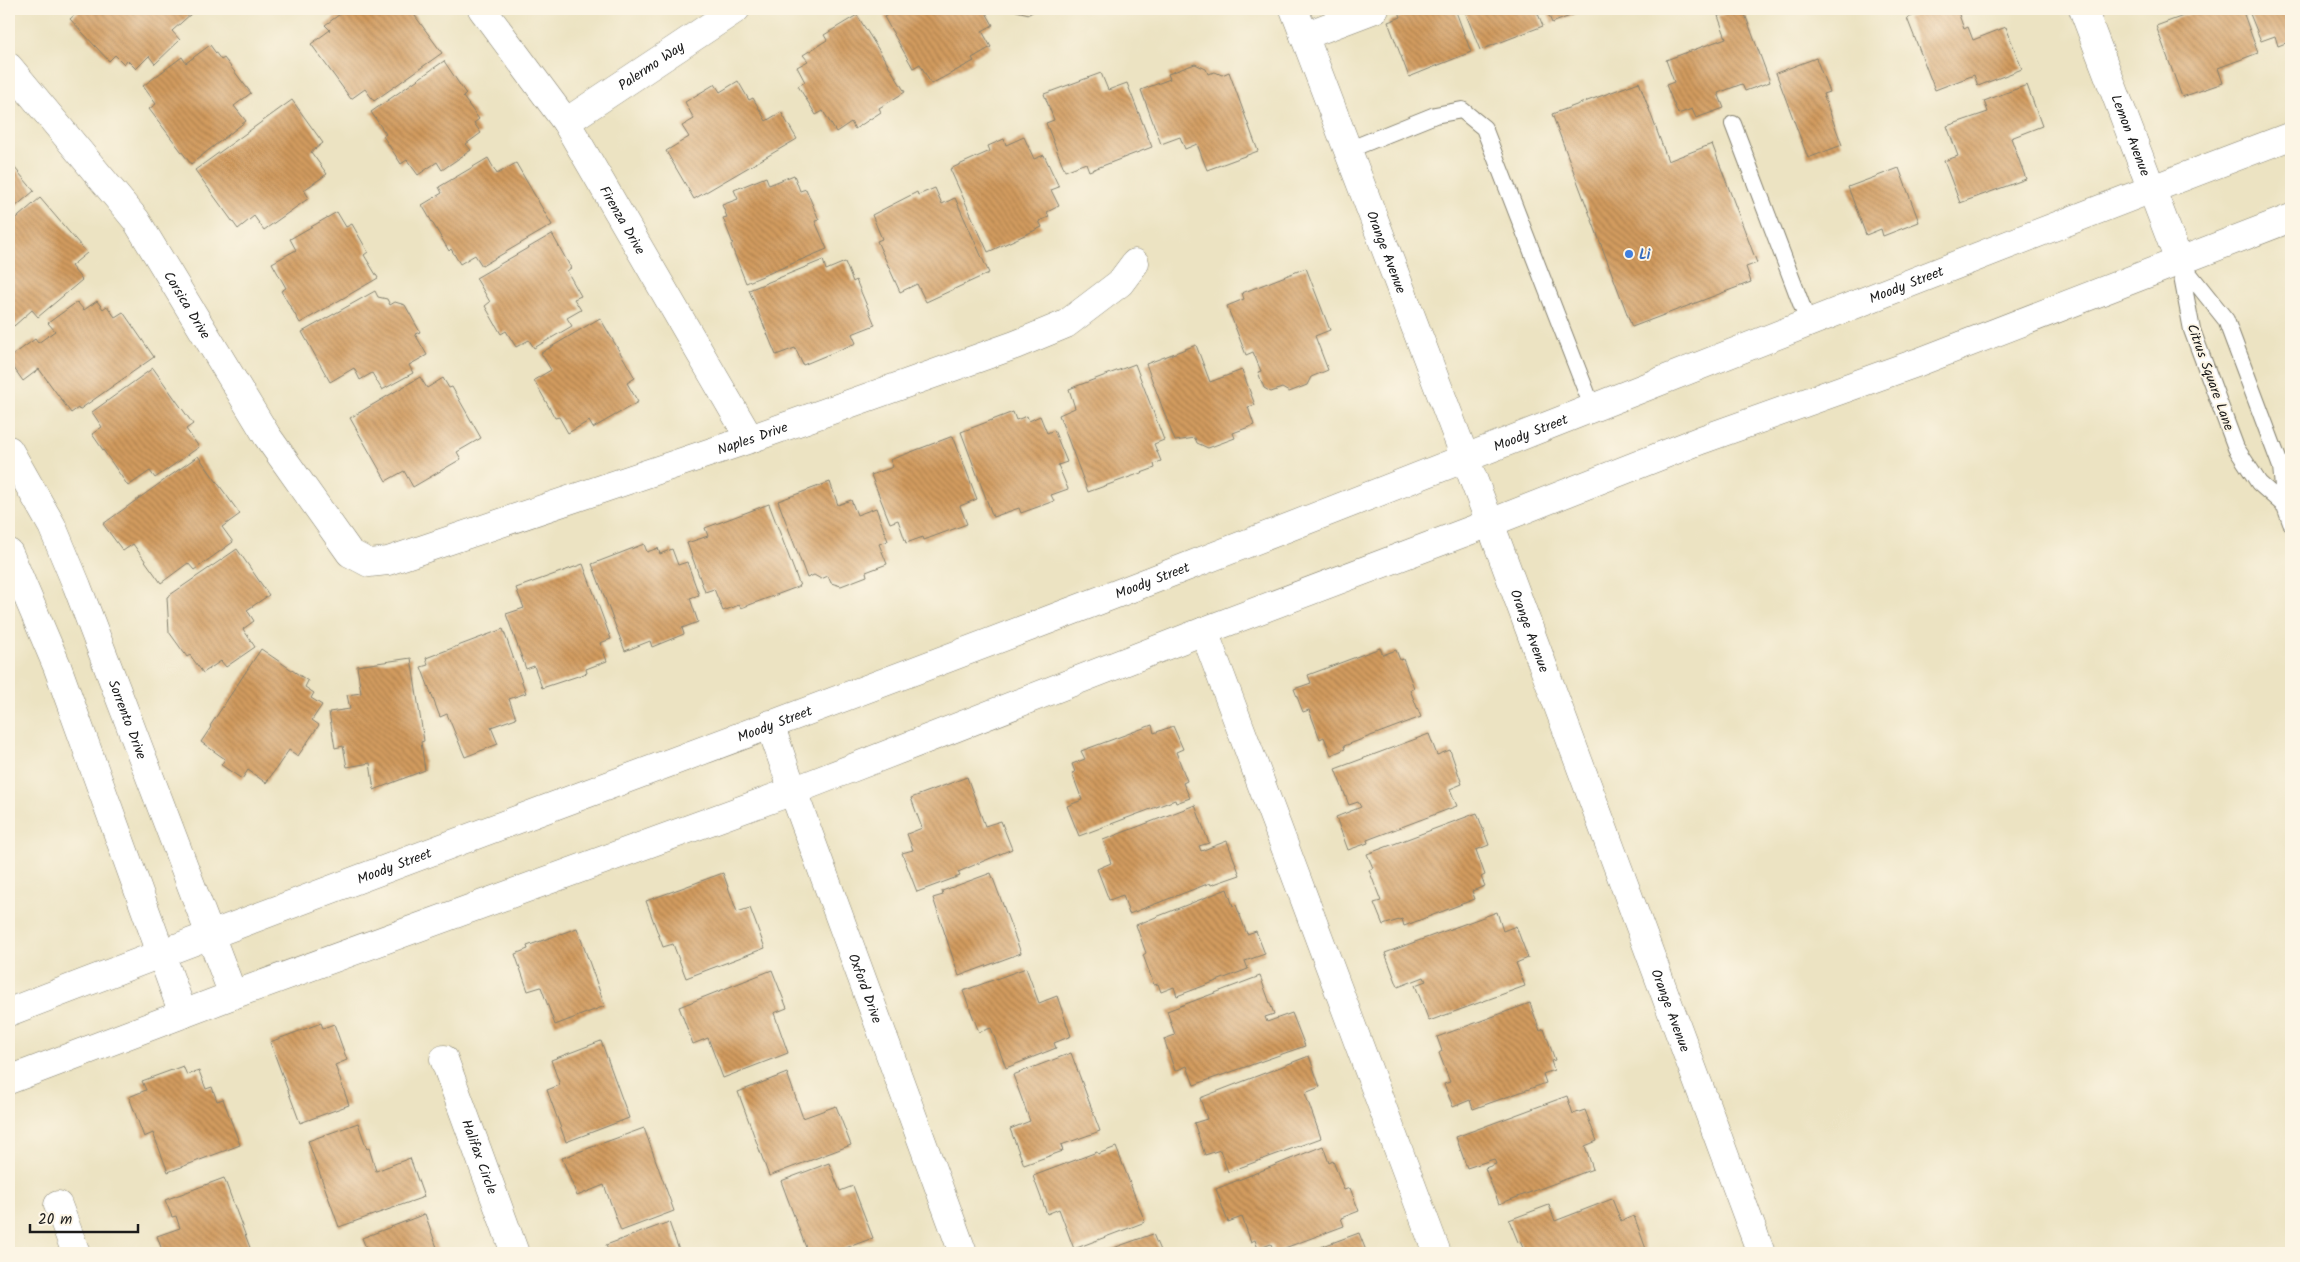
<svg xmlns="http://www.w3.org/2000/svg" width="2300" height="1262" font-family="Kalam,sans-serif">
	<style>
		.building { fill: url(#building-back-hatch) }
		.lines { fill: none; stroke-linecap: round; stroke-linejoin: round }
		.lane-casing { stroke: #84806f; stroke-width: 18 }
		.street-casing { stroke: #84806f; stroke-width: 29 }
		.secondary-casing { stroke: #84806f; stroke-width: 29 }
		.lane { stroke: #fff; stroke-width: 16 }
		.street { stroke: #fff; stroke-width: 28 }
		.secondary { stroke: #fff; stroke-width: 28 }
		.shop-dot { fill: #3f7fe0; stroke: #fcf5e5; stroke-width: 2 }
		.labels { text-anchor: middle; stroke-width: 4; stroke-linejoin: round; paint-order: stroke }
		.street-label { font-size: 14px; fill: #1c1c1c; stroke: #fcf5e5 }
		.shop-label { font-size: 14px; font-weight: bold; fill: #366cbe; stroke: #fcf5e5; text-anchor: start }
	</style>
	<defs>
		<pattern id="building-back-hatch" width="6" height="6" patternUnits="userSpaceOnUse" patternTransform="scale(1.25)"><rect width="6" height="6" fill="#d29b5e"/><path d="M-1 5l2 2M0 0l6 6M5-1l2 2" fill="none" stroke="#aa7e4d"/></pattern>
	</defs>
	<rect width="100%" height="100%" fill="#fcf5e5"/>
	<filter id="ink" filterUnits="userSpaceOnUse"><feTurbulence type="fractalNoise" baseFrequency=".02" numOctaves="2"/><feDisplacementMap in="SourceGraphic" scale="10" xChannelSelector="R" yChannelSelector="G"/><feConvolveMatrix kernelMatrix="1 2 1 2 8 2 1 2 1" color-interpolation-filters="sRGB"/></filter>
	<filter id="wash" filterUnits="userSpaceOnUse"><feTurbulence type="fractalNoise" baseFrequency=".0096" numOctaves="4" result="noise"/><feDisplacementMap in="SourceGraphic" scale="20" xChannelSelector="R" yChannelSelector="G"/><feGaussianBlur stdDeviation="1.12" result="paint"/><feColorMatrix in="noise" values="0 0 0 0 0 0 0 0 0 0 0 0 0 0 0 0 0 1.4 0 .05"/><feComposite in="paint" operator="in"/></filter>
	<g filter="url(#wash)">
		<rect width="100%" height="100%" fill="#ece3c2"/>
		<g id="blocks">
			<path class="building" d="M81,9h107l4,4 -20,18 8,9 -25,24 -6,-8 -13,13 -9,-9 -3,4 -9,-9 -6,6 -39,-42z
				M347,9h63l32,44 -68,48 -9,-12 -14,10 -40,-55 19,-14 -5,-5z
				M898,9h86l9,16 -11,6 9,16 -19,11 2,3 -43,23 -11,-20 -7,4 -29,-51z
				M1014,9h24l-9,5 -13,-3z
				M1407,9h48l16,43 -62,25 -21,-55 13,-5 -2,-5z
				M1464,9h72l7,17 -63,24z
				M1546,9h42l-36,14z
				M1738,9h5l27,73 -25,9 -3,-7 -24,9 6,15 -28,10 -4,-9 -14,5 -12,-29 8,-3 -8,-22 60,-22 -8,-22z
				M1931,9h26l7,20 4,-2 5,13 33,-13 16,42 -44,17 -4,-11 -39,15 -28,-72z
				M2197,9h45l16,44 -40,15 5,15 -41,14 -26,-71 41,-15z
				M2262,9h29v32l-13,5 -3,-10 -14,5 -11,-27z
				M857,15l48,77 -26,16 2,4 -26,17 -4,-7 -15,10 -13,-21 -7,4 -18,-29 7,-4 -8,-15 11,-6 -5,-6 24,-15 -3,-5z
				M210,45l11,15 3,-2 27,35 -17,13 12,15 -55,43 -42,-55 7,-5 -13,-18 39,-29 4,6z
				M1816,58l13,34 -6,2 19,51 -34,13 -32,-85z
				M444,61l22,33 -3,3 16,22 -5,4 7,10 -15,11 5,6 -29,20 -5,-8 -19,13 -11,-15 -6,4 -18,-28 3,-2 -15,-22z
				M1195,64l11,5 2,5 7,-2 7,3 7,-3 29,79 -51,19 -10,-26 -12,5 -5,-12 -19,7 -20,-54 29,-11 -2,-5z
				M1101,73l7,17 19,-7 25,64 -63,24 -3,-8 -21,8 -19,-48 8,-3 -10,-26z
				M738,81l11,19 4,-2 13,23 15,-9 16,27 -103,60 -28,-48 23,-14 -7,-11 12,-7 -9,-17 30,-18 5,8z
				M1639,82l29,79 44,-17 45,119 -11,4 5,15 -119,45 -80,-213z
				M2027,85l15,41 -31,12 15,41 -66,24 -16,-42 14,-5 -11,-30 41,-14 -4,-11z
				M292,100l31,43 -12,9 16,22 -23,16 5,8 -45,32 -10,-14 -16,13 -43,-59z
				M1024,137l10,22 10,-4 15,32 -8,3 8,16 -12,6 2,5 -10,4 3,6 -54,25 -38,-83 40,-18 -2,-5 16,-7 2,6z
				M488,158l9,16 19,-11 36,62 -70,41 -7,-11 -15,9 -9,-15 -2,2 -27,-46 20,-12 -3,-6z
				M9,161l25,30 -25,21z
				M1899,168l20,54 -36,14 -2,-7 -15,6 -18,-48z
				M794,175l6,16 6,-2 13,31 -4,1 12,28 -81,34 -15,-38 2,-1 -10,-26 4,-1 -5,-12 16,-6 -4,-9 32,-13 3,8z
				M935,188l7,16 13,-6 34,75 -63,29 -9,-18 -17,8 -23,-51 5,-2 -10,-24 45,-23 1,3z
				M40,198l47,55 -16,13 11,14 -44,37 -6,-7 -18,16 -5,-7v-97l2,-1 1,1z
				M337,212l9,15 6,-3 16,28 -4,3 14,23 -78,45 -19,-32 5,-3 -14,-25 24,-13 -6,-11z
				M552,234l19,34 -4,3 14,25 -7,3 7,11 -14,8 5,8 -38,22 -5,-8 -13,7 -10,-16 -5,3 -16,-28 5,-4 -14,-24z
				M823,260l3,10 19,-8 8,20 3,-2 19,45 -23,9 4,9 -53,22 -8,-17 -19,7 -27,-65z
				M1306,268l24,62 -15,6 13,34 -17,7 -4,8 -18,7 -7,-4 -11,4 -7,-4 -6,-16 3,-1 -8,-19 -7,3 -19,-49 17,-7 -2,-6z
				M375,291l3,6 9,2 3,6 5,-3 10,3 15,27 -5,2 12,21 -18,10 4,8 -31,17 -10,-17 -12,7 -6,-12 -24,14 -28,-50z
				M97,301l6,8 4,-3 8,11 8,-5 31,45 -75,53 -1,-2 -7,5 -32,-44 -16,12 -14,-20v-3l26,-19 3,4 17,-12 -7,-8 29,-21 7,8z
				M600,318l35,60 -8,5 11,19 -45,26 -4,-7 -21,12 -9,-16 -4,1 -21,-38 17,-10 -10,-17z
				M1196,345l14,37 32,-12 13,35 -7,2 6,18 -21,8 2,5 -27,10 -11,-5 -2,-5 -20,3 -29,-77z
				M1135,364l29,76 -10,4 7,17 -7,3 1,4 -67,24 -29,-77 16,-7 -6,-19z
				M153,368l40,56 -7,5 13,18 -44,31 -5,-7 -22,15 -36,-52 10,-7 -10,-15z
				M420,377l7,11 16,-10 6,10 3,-1 29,51 -24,14 4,7 -48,28 -9,-16 -18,10 -36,-63z
				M1013,412l3,8 11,-4 2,5 11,-5 7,17 7,-3 13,32 -9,3 10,24 -17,6 3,6 -33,12 -2,-5 -26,9 -32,-85z
				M953,436l24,63 -17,7 7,18 -43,16 -1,-3 -17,6 -8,-23 -8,3 -19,-48 22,-8 -3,-7z
				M198,456l42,58 -18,13 11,15 -39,28 -6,-7 -27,20 -28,-39 -10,7 -20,-27z
				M830,482l8,23 13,-5 6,15 19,-7 12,33 -9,3 8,20 -21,8 1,4 -26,10 -10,-3 -3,-7 -7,3 -7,-4 -7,3 -29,-77z
				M769,504l31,82 -59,22 -2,-3 -16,6 -9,-22 -9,3 -18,-49 21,-7 -3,-8z
				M644,544l3,8 11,-4 2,6 12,-5 6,16 9,-3 12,33 -9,3 8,24 -16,6 2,6 -32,13 -2,-6 -25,10 -33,-87z
				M237,549l32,46 -22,15 7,11 -11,8 12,18 -29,20 -5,-6 -18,12 -13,-18 -3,2 -18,-25 -2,-35z
				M583,564l28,75 -11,4 7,18 -21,8 1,4 -45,15 -8,-22 -8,3 -20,-55 18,-6 -8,-20z
				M503,629l23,64 -17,6 7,19 -25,9 7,17 -33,13 -18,-43 -7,3 -19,-50 7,-2 -2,-7z
				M1380,648l3,7 13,-5 4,10 3,-1 11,29 -4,2 11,27 -77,29 1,3 -14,6 -7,-18 -4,2 -11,-29 -6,2 -9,-23 17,-6 -3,-8z
				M261,649l47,32 -3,6 9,6 -3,5 11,7 -10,15 7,5 -21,31 -9,-6 -23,33 -18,-13 -6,9 -21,-14 4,-6 -24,-17 10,-15 -1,-1z
				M411,658l13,83 -3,1 4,28 -51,20 -4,-27 -23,4 -4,-21 -8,2 -6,-36 21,-3 -3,-14 14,-2 -4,-27z
				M1152,725l2,8 19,-7 10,23 -7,3 11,29 -4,2 7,15 -14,5 -1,-3 -96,36 -12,-30 15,-6 -10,-27 3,-1 -3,-8 13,-5 -4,-8z
				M1429,734l8,21 13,-5 12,34 -12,5 7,17 -90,34 1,3 -20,7 -12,-33 25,-10 -3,-5 -9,3 -14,-36z
				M967,777l18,49 16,-5 11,28 -54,23 2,4 -43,16 -15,-39 11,-3 -6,-16 15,-6 -11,-30z
				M9,785l4,1 -3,23h-1z
				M1195,805l14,38 -10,3 2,5 26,-10 13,34 -29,10 -1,-2 -81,31 -6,-19 -14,5 -12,-31 14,-6 -8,-23z
				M1477,813l12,32 -13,5 9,25 -4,2 4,9 -13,5 3,8 -71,27 -2,-7 -19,6 -9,-22 7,-2 -12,-31 4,-2 -6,-14z
				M723,873l14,39 13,-4 15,40 -79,30 -13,-34 -10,3 -17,-46z
				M991,873l30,80 -62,23 -26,-78 10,-3 -1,-4z
				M1227,889l6,17 3,-1 11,29 9,-3 9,23 -20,7 3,8 -71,27 -3,-9 -13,5 -3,-8 -4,1 -11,-30 3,-2 -10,-28z
				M1497,912l6,19 13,-5 12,32 -12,5 9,23 -96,35 -14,-36 11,-4 -2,-4 -26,10 -13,-34z
				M577,928l28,78 -50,19 -14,-38 -13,4 -13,-37 13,-5 -1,-3z
				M1026,968l13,35 18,-7 14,40 -17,7 2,5 -50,20 -15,-40 -12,4 -16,-41z
				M772,970l15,38 -13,5 14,40 -65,25 -15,-40 -15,6 -14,-37z
				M1260,976l14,38 -9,3 2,5 25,-9 13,33 -111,39 -7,-19 -12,5 -11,-32 11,-4 -8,-24z
				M1530,1003l10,28 4,-2 11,31 -4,1 3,9 -11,4 3,9 -73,26 -3,-9 -17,7 -9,-23 6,-2 -11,-29 3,-2 -5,-14z
				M321,1023l2,5 11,-4 13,36 -12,5 14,40 -49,18 -30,-81z
				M601,1041l28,77 -63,24 -19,-52 13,-5 -9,-25z
				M1071,1053l29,78 -39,14 2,6 -39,14 -14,-36 20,-8 -17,-46z
				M1309,1056l11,31 -15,6 16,45 -93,34 -8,-22 -15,5 -11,-32 13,-4 -7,-21z
				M183,1066l4,9 12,-4 7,18 6,-2 5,14 6,-2 17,46 -72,27 -15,-39 -9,4 -15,-40 17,-7 -4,-9z
				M787,1073l16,45 33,-12 15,39 -82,31 -31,-84z
				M1567,1096l6,18 12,-4 12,31 -12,5 8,23 -94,35 -14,-36 11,-4 -2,-5 -27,9 -11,-31z
				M358,1123l9,26 2,-1 7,23 34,-13 14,39 -85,30 -31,-86z
				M644,1128l30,83 -53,20 -17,-46 -27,11 -15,-38z
				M1323,1146l6,17 4,-2 11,29 6,-2 9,23 -18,7 3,8 -70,26 -3,-8 -13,5 -3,-9 -4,2 -9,-25 -14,5 -12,-33z
				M1116,1147l29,75 -71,27 -15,-40 -12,5 -14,-38 64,-24 1,2z
				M829,1163l11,28 13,-5 20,52 -41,15h-24l-27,-72z
				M224,1178l28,75h-89l-6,-17 23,-8 -4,-12 -4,1 -7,-17z
				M1612,1199l9,22 13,-5 12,33 -13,4h-108l-5,-12 -2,1 -9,-22 40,-15 6,16z
				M425,1214l14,39h-71l-6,-15z
				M669,1222l11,31h-71l-3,-8z
				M1359,1233l8,20h-63z
				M1153,1234l8,19h-62z"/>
		</g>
	</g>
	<g filter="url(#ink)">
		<use href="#blocks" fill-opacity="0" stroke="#84806f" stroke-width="1"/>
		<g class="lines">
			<defs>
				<path id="lane" d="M1733,124l75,198
					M1348,150l87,-35 27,-5 22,18 109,281
					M2179,261l47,59 55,147 4,39 -26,-23 -23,-35 -44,-118z
					M2285,506l6,17"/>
				<g id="street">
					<path id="s1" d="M482,9l84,113 184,317"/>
					<path id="s2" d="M2083,9l96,252"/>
					<path d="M1304,36l71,-27"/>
					<path id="s3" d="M9,67l127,153 131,216 83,117 19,10 19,-2 362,-122 265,-94 51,-21 54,-41 15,-20"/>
					<path id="s4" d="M566,122l170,-113"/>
					<path d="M1204,631l233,622"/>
					<path id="s5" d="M770,724l23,67 170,462"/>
					<path id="s6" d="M444,1059l71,194"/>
					<path d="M58,1205l18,48"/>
				</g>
				<g id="secondary">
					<path id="s7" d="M1294,9l196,514 271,730"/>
					<path id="s8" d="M9,450l43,76 25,60 156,409"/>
					<path d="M9,553l48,113 126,348"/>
					<path id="s9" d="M9,1012c390,-151 783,-292 1172,-443 371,-143 739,-293 1110,-433"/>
					<path d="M9,1080l224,-85 560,-204 411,-160 286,-108 211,-83 218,-78 372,-144"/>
				</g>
			</defs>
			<use href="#lane" class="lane-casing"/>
			<use href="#street" class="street-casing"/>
			<use href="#secondary" class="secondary-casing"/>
			<use href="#lane" class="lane"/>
			<use href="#street" class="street"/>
			<use href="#secondary" class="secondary"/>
		</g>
	</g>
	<circle class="shop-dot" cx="1629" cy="254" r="5"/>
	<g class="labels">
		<g class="street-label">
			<text dy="5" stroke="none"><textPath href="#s4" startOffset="102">Palermo Way</textPath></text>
			<text dy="5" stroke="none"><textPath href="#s2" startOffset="135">Lemon Avenue</textPath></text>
			<text dy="5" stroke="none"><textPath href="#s1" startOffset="254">Firenza Drive</textPath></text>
			<text dy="5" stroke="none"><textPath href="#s7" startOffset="260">Orange Avenue</textPath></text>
			<text dy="5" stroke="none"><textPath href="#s9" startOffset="2032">Moody Street</textPath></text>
			<text dy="5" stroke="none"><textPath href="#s3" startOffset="298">Corsica Drive</textPath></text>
			<text transform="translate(2211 377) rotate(70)" y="5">Citrus Square Lane</text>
			<text dy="5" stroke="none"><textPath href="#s9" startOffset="1628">Moody Street</textPath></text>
			<text dy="5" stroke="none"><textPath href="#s3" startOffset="1020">Naples Drive</textPath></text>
			<text dy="5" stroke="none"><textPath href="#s9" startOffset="1222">Moody Street</textPath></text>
			<text dy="5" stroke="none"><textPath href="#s7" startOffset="665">Orange Avenue</textPath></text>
			<text dy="5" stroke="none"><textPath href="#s8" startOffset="295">Sorrento Drive</textPath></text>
			<text dy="5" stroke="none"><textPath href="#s9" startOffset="818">Moody Street</textPath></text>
			<text dy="5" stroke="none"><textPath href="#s9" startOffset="412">Moody Street</textPath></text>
			<text dy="5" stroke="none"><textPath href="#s5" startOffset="281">Oxford Drive</textPath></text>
			<text dy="5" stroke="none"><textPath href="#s7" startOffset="1070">Orange Avenue</textPath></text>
			<text dy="5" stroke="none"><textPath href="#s6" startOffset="104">Halifax Circle</textPath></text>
		</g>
		<g class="shop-label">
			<text x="1639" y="259">Li</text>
		</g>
	</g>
	<rect width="2300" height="1262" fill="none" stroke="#fcf5e5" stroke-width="30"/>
	<path d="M30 1224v8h108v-8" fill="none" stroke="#1c1c1c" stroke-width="2.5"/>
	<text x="38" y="1224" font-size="15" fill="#1c1c1c" stroke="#fcf5e5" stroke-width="4" paint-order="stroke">20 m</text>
</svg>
